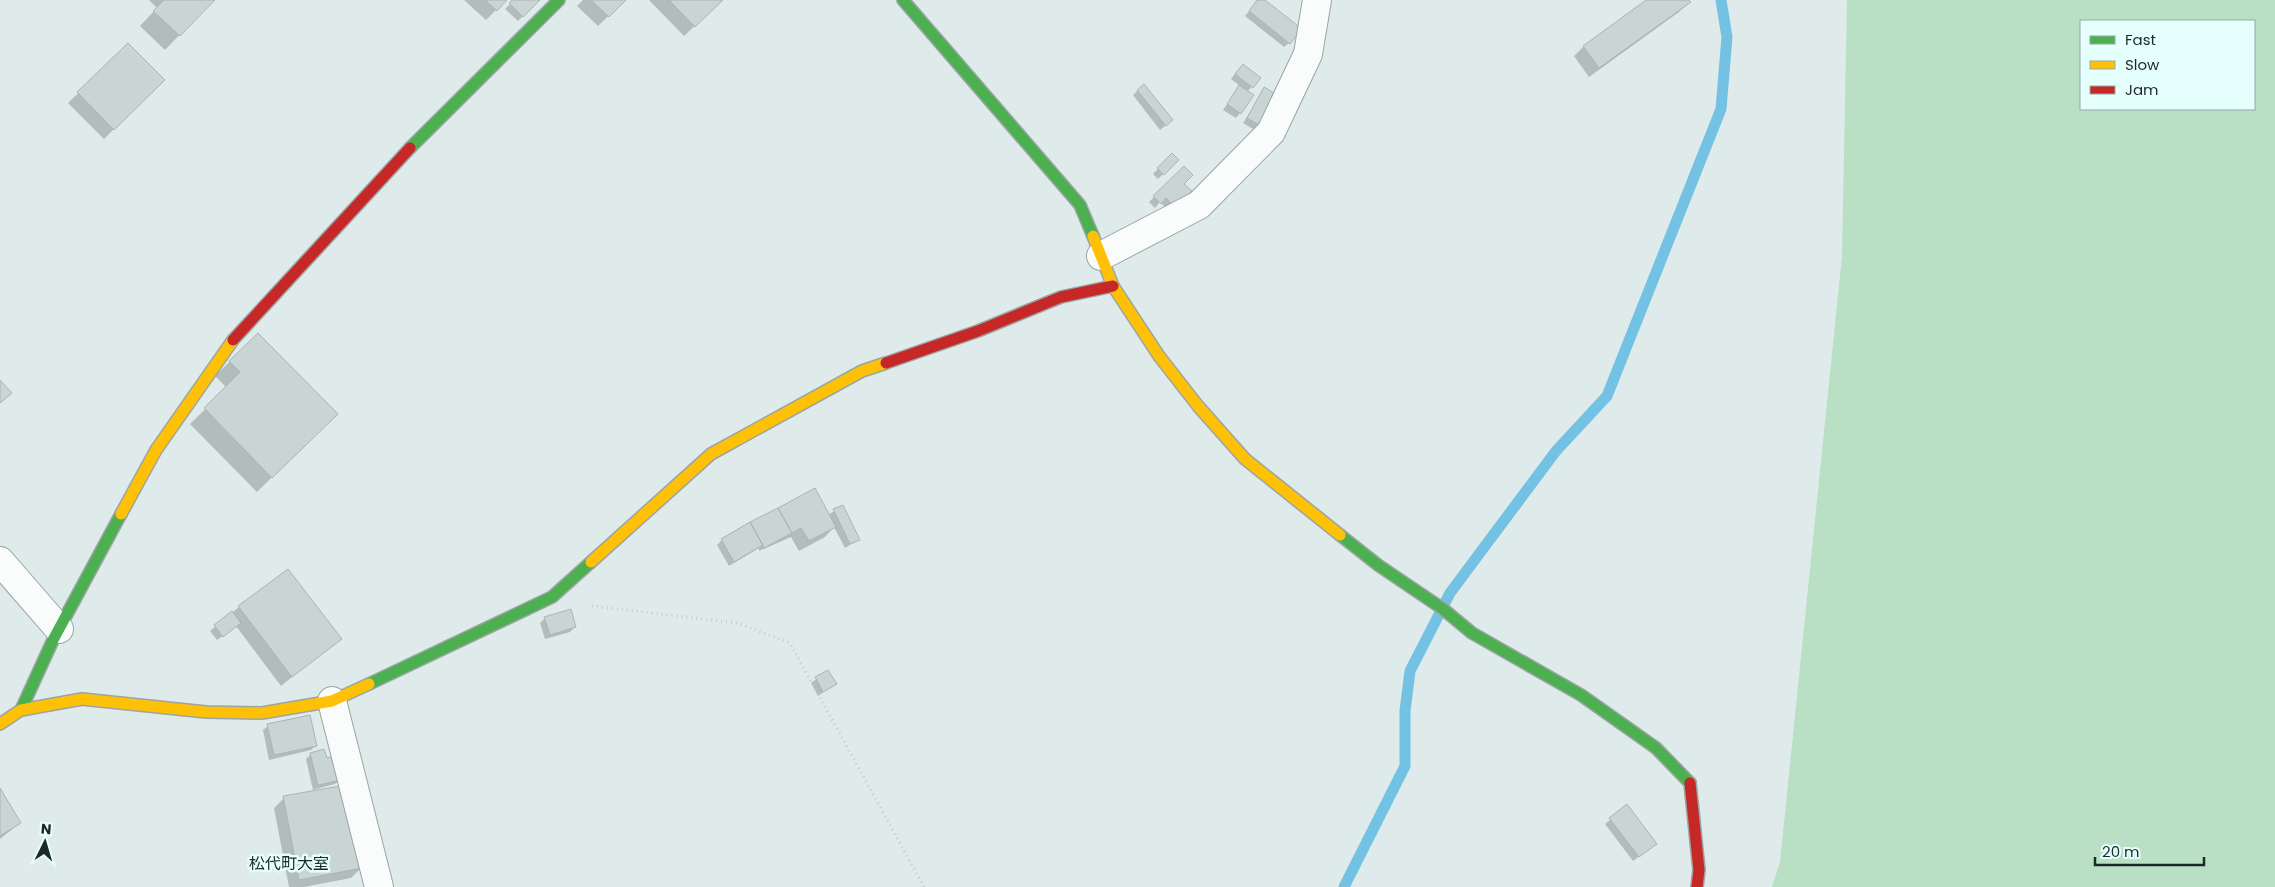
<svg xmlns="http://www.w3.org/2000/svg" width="2275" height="887" font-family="Poppins,'Noto Sans JP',sans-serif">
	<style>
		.green { fill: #b9e0c4; fill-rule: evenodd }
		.shadow { fill: #0003 }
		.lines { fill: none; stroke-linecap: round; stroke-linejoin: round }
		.stream { stroke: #74c2e3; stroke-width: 11 }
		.building { fill: #c9d4d4; stroke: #aab4b5 }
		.street-casing { stroke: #9aa5a4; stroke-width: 30 }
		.fast-casing { stroke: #9aa5a4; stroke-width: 14 }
		.slow-casing { stroke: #9aa5a4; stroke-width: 14 }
		.jam-casing { stroke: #9aa5a4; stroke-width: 14 }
		.path { stroke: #c5caca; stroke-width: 3; stroke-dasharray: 1 4; stroke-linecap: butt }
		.street { stroke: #fafcfc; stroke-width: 28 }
		.fast { stroke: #4caf50; stroke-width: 11 }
		.slow { stroke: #ffc107; stroke-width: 11 }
		.jam { stroke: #c62828; stroke-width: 11 }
		.labels { text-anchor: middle; stroke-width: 5; stroke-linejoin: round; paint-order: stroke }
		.neighbourhood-label { font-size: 16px; fill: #1f2828; stroke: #e5fffc }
	</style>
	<rect width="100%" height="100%" fill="#deebea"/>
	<path class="green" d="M1847,0h428v887h-503l8,-25 62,-606zM2081,21h173v88h-173z"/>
	<path class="shadow" d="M149,0h64l-48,50 -25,-24 17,-18z
		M464,0h42l-20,20z
		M514,0h25l-21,21 -13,-12z
		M583,0h42l-27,26 -21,-20z
		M649,0h73l-38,36z
		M1258,0h5l26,43 -5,4 -39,-31z
		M1648,0h40l1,2 -10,10 -90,65 -15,-21 10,-10z
		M128,45l35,35 -59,59 -36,-36z
		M1238,70l21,8 -12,14 -7,21 -4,5 -13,-8 17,-24 -9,-7z
		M1144,85l28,35 -12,10 -27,-35z
		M1265,88l-7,36 -5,5 -10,-6z
		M1172,155l5,5 -19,19 -5,-5z
		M1184,167l-1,17 -14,27 -9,-9 -5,6 -6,-6z
		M258,334l78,80 -79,78 -67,-68 37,-36 -12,-12z
		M842,506l16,34 -13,8 -11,-21 -9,10 -26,14 -8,-14 -32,14v-3l-30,18 -12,-21 5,-5 106,-25z
		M239,607l101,31 -59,48 -45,-60 -19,14 -7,-9z
		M545,618l30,9 -5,5 -25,7 -5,-16z
		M828,671l7,13 -17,12 -7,-13z
		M268,726l48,19 -5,5 -42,10 -6,-30z
		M311,754l15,6 14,19 -5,5 -22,6 -7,-31z
		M0,791l20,32 -20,16z
		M284,798l77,70 -10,10 -47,9h-15l-15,-79z
		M1627,806l23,42 -17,13 -28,-37z"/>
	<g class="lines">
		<path class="stream" d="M1344,887l61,-121v-55l5,-40 40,-78 106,-142 51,-55 114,-287 6,-72 -6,-37"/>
	</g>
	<path class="building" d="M164,0h51l-35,36 -27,-25z
		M485,0h22l-10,11z
		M512,0h28l-17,17 -14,-14z
		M591,0h35l-17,17z
		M669,0h54l-28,27z
		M1257,0h8l37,29 -12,15 -41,-33z
		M1646,0h43l2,2 -92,66 -16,-22z
		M128,43l37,37 -51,50 -37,-38z
		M1243,64l18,14 -8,10 -18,-14z
		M1144,84l29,36 -7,6 -29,-36z
		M1239,85l15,10 -13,19 -14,-10z
		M1264,87l12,7 -17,31 -12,-7z
		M1172,153l7,7 -15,15 -7,-7z
		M1184,166l9,9 -9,9 8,7 -17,16 -9,-9 -5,6 -8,-8z
		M258,333l80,81 -66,64 -68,-70 36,-36 -11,-11z
		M0,380l12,13 -12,10z
		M815,488l21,39 -27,14 -8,-13 -9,5 -14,-25z
		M843,505l17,35 -10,4 -17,-35z
		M778,508l14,25 -28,15 -14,-26z
		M750,522l13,23 -29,17 -13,-23z
		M288,569l54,70 -50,38 -54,-71z
		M571,609l5,18 -26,8 -6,-18z
		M232,611l9,12 -18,14 -9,-12z
		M828,670l9,14 -14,8 -8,-15z
		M310,715l7,31 -43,9 -7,-31z
		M324,749l3,9 8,-2 6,24 -23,5 -8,-32z
		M346,785l16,83 -63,12 -16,-84z
		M0,788l21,35 -21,13z
		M1627,804l30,40 -18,13 -30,-39z"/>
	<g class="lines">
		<defs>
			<path id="street" d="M1101,256l98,-51 72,-73 37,-78 9,-54
				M0,561l59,68
				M332,701l47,186"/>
			<path id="fast" d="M903,0l177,205 13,31
				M410,148l149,-148
				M1340,535l38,30 65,44 29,24 109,62 75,53 34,35
				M369,684l183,-87 39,-35
				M21,710l32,-70 68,-126"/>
			<path id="slow" d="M1093,236l20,50 46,70 39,50 47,53 95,76
				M121,514l35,-64 77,-110
				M591,562l120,-108 151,-83 24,-8
				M0,724l21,-14 61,-11 124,13 56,1 70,-12 37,-17"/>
			<path id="jam" d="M233,340l177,-192
				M886,363l92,-32 83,-34 52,-11
				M1690,783l9,87 -2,17"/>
		</defs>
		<use href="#street" class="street-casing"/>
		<use href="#fast" class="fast-casing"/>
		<use href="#slow" class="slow-casing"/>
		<use href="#jam" class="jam-casing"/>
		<path class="path" d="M592,606l145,17 53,20 134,244"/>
		<use href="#street" class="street"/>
		<use href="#fast" class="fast"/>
		<use href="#slow" class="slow"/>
		<use href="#jam" class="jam"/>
	</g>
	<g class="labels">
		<g class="neighbourhood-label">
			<text x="289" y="869">松代町大室</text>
		</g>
	</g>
	<rect x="2080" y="20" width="175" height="90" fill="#e5fffc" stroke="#96a9a7"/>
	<rect x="2090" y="36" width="25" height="8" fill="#4caf50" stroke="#96a9a7"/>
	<text x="2125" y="45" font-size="15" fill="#1f2828">Fast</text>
	<rect x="2090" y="61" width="25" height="8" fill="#ffc107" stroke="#96a9a7"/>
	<text x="2125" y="70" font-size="15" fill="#1f2828">Slow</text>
	<rect x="2090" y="86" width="25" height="8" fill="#c62828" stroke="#96a9a7"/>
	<text x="2125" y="95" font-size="15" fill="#1f2828">Jam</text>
	<g transform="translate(45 842) rotate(5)" stroke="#e5fffc" stroke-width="4" paint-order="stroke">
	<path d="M0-4L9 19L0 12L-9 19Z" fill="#1f2828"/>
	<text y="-8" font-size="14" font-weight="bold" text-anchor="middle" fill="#1f2828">N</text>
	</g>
	<path d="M2095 857v8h109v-8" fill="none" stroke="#1f2828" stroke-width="2.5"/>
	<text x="2102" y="857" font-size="15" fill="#1f2828" stroke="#e5fffc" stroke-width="4" paint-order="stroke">20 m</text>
</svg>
